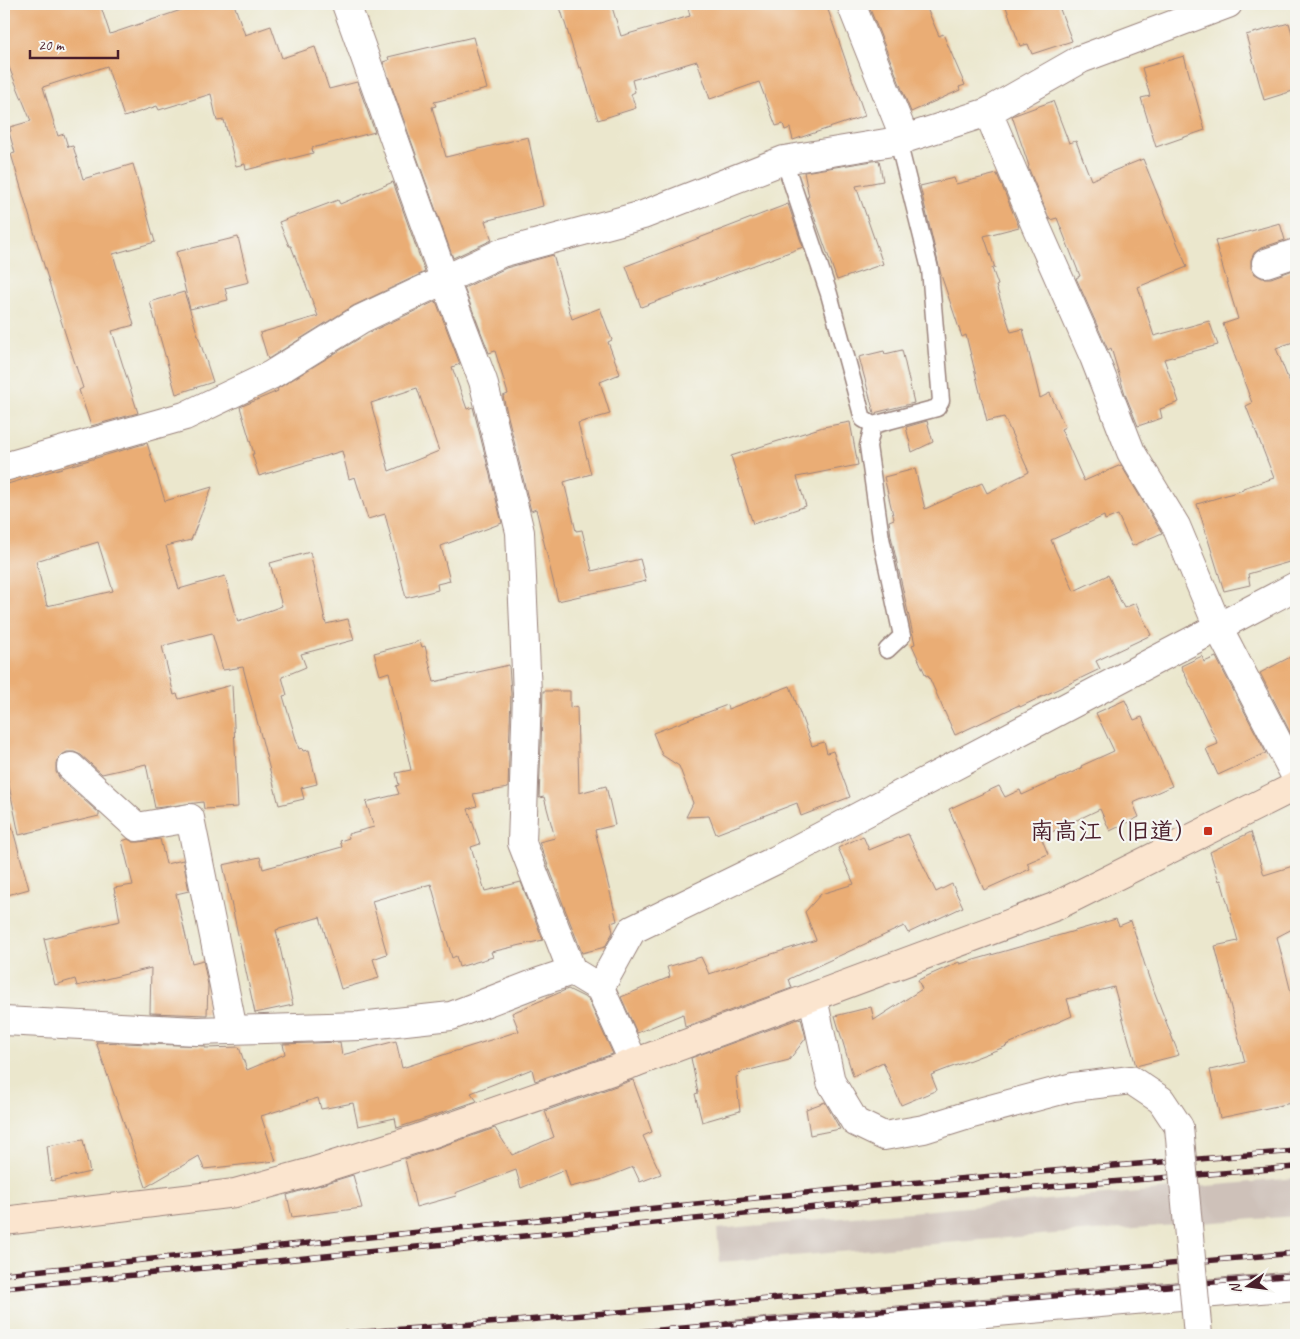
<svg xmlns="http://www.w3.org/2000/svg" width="1300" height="1339" font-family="Caveat,'Klee One',sans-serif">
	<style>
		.industrial { fill: #cec1b9 }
		.building { fill: #eaad75; fill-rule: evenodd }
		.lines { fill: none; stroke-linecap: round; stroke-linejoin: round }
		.lane-casing { stroke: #9a837c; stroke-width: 19 }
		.street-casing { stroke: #9a837c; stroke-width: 30 }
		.secondary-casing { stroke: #9a837c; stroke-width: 30 }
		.lane { stroke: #fff; stroke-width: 16 }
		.street { stroke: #fff; stroke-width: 28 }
		.secondary { stroke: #fbe5cf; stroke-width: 28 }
		.rail-casing { stroke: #4a1f2b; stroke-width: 5.5 }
		.rail { stroke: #f6f6f2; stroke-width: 4; stroke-dasharray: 11; stroke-linecap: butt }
		.street-bridge-casing { stroke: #9a837c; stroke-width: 30; stroke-linecap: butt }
		.street-bridge { stroke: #fff; stroke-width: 28 }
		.poi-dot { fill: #c8321e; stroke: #f6f6f2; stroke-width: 2 }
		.labels { text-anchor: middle; stroke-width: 4.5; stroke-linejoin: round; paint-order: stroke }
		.poi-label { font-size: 24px; font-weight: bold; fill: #4a1f2b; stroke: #f6f6f2; text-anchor: end }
	</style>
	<rect width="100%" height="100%" fill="#f6f6f2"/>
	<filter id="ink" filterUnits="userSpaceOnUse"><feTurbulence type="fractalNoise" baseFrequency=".02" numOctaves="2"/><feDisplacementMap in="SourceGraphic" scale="10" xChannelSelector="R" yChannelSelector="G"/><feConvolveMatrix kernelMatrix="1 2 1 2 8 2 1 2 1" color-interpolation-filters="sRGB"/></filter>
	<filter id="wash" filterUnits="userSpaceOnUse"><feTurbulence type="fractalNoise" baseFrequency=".0096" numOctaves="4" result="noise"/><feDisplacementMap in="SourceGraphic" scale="20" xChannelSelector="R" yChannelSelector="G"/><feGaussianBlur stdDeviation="1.12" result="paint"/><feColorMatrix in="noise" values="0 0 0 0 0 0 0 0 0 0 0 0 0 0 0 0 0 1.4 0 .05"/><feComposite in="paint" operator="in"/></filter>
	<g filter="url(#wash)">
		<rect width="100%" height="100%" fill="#ebe7cd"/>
		<path class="industrial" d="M1296,1178v38l-255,19 -321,27 -3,-33z"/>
		<g id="blocks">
			<path class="building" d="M4,4h96l10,30 89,-30h35l11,31 26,-9 11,32 33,-11 14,42 28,-7 18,50 -63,16 1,5 -67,17 -1,-6 -9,2 -12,-46 -7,1 -6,-27 -52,16 -2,-4 -33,11 -17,-51 -64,21 15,49 6,-2 4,13 5,-1 10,33 50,-15 22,78 -42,12 21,71 -22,6 26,82 -47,13 -12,-36 4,-2 -29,-89 -43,-145 4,-1 -6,-21 2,-1 -1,-4 21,-6 -27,-66z
				M559,4h52l10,32 69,-20 -3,-12h139l39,112 -72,24 -3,-12 -5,2 -2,-6 -7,2 -17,-44 -49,17 -13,-38 -65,19 3,12 -4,2 5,14 -38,12 -17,-53 -2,1z
				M868,4h57l14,32 4,-2 22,51 -6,2 1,3 -49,22z
				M1005,4h53l14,37 -40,13 -4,-10 -8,2z
				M1289,23l7,24v43l-32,10 -18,-65z
				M473,37l14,52 -53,13 2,4 -4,1 14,50 82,-20 15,69 -58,15 7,19 -39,18 -70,-196 6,-2 -1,-3z
				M1184,56l21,74 -49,17 -15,-49 9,-2 -8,-28z
				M1053,101l16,42 7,-2 15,39 52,-21 44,108 -49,20 16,49 55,-15 9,24 -54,14 15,43 -19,7 2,9 -24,8 -13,-32 -14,-46 -3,2 -32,-72 4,-2 -23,-58 -7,2 -1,-2 -21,-51 1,-1 -17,-50z
				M879,160l4,21 -27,5 27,78 -46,16 -30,-83h2l-5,-25z
				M997,174l22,53 -35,9 11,32h-3l6,17 -2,1 15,46 12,-3 17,69 10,-5 15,34 -4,2 23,52 37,-16 41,68 -30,13 -14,-31 -13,5 -1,-4 -53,24 23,51 34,-16 16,33 12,-5 15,32 -55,26 4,8 -80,38 -1,-2 -64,30 -27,-60 -2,1 -14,-31 3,-1 -24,-108 -2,-15 5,-2 -10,-42 31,-8 10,40 57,-26 5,10 42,-21 -25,-55 -17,4 -21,-86 -4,2 -21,-62 -21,-89 34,-8 2,6z
				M393,182l32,90 -72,34 -85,53 -8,-26 58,-17 -27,-70h-2l-10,-24 59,-22 2,4z
				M788,204l15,43 -162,60 -15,-41z
				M1280,223l5,17 -24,8 -7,5 -3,7v8l4,6 7,4h9l22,-8 3,11v60l-20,7 20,51v161l-48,14 2,11 -26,6 -27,-87 46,-14v-2l31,-10 -28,-72 6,-3 -29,-79 15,-5 -23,-78z
				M238,237l11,45 -24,6 3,12 -38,9 -14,-57z
				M553,255l19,64 28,-11 12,32 -4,2 12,32 -20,8 10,32 -32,9 13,51 -27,8 12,49 6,-1 10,41 48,-12 6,22 -88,20 -22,-92 -5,2 -28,-115 5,-2 -13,-43 -6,2 -25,-65 42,-20z
				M184,292l29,90 -37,12 -26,-92z
				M436,301l24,63 -8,3 15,42 6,-2 29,116 -61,23 9,35 -13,3 1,6 -32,8 -21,-84 -17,5 -13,-42 -6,2 -7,-28 -83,25 -7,-22h2l-14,-47 38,-16 -1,-2 91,-56zM417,388l22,63 -50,20 -18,-68z
				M902,350l12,53 -40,10 -15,-56 25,-6 1,3z
				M927,421l6,21 -21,10 -6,-25z
				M850,422l8,43 -61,12 9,29 -53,18 -22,-68 92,-29z
				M147,443l18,58 47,-14 -21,53 -25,6 13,43 46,-13 13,46 44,-16 -12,-43 40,-11 16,72 22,-5 6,21 -53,14 5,13 -24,10 5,18 -4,1 16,53 3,-1 1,3 6,-1 8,34 -16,4 3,11 -25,6 -36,-138 -20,3 -11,-37 -50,13 12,49 3,-1 2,5 53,-14 6,122 -34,2 -1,-7 -48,6 -9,-44 -44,10 -21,-19 -7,-3h-7l-7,4 -4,7v9l4,7 39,34v3l-80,19 -15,-74v-276zM98,542l15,49 -66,15 -11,-45z
				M420,641l2,6 3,-1 9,36 75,-17 2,29 -3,94 -35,6 4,12 -9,3 12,35 -9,3 14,44 36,-9 22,58 -52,12 2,5 -34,10 -3,-11 -4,2 -21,-74 -59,17 15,53 -14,5 6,19 -38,11 -21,-72 -44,13 17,75 -38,8 -32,-148 37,-8 3,12 79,-22 -2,-6 9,-3 -1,-4 26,-7 -8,-25 33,-8 -3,-8 3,-1 -3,-12 15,-3 -22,-98 -9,3 -6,-22z
				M1296,654v85l-2,1 -34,-67z
				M1202,656l2,6 12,-5 50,96 -48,22 -12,-26 12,-5 -37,-78z
				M790,686l22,60 12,-4 3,11 6,-2 17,46 -49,19 -4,-13 -81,31 -7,-18 -23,1 7,-14 -14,-37 -17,-11 -9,-22 74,-28 1,4z
				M543,691h27v17l7,-2 2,87 27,-7 9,39 -20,5 22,91 -6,2 2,9 -8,15 -23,6 -43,-111 16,-4 -11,-41 -5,1z
				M1125,700l9,20 8,-3 30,69 -39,17 6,14 -29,14 -10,-22 -59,28 7,17 -21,9 3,6 -46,21 -35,-81 50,-23 6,11 15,-7 2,5 60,-27 -1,-2 33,-15 -18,-38z
				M11,823l18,66 -25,7v-72z
				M1251,832l13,43 32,-10v62l-19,10 19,75v90l-76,16 -10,-48 35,-8 -30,-116 23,-5 -17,-61 -2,1 -9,-29z
				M908,834l28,58 16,-8 11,23 -55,26 -4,-7 -115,53 3,9 -107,39 -2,-13 -46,19 -16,-36 49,-20 -3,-10 34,-10 8,17 107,-34 -11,-28 16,-18 33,-10 -16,-36 25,-12 6,14z
				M128,839l5,3h6l21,-3 6,25 17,-4 6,31 -13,3 16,69 11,-3 5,25 -1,30 -57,-2 1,-45 -74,18 -2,-7 -20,6 -11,-46 76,-18 -6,-33 19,-3 -11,-44z
				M1116,919l3,7 12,-5 18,57 30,77 -43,11 -22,-79 -47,12 5,17 -66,29 1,1 -76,29 6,15 -36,15 -18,-43 -30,14 -18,-60 36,-9 3,13 48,-31 -4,-9 41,-18 1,2z
				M568,989l20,10 25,55 -78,27 -3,-12 -61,24 6,8 -80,27 -2,-10 -37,8 -5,-23 -32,6 -3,-11 -57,18 15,45 -72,8 -5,-13 -53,31 -50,-145 109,4v2l34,-1 8,23 38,-16 -2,-10 57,-2 2,13 54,-14 6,27 117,-37 -7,-18z
				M801,1018l5,20 -17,22 -51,13 1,3 -3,1 4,34 -38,11 -7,-28 3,-1 -7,-35z
				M633,1080l19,52 -9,4 18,38 -21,8 -7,-15 -33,13 -30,7 -5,-17 -44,18 -5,-18 -61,23 1,3 -40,11 -11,-48 90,-31 17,27 42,-18 -9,-26z
				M825,1102l15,27 -30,6 -4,-26z
				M83,1140l7,32 -39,9 -4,-35z
				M353,1175l9,33 -70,9 -5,-22z"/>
		</g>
	</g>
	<g filter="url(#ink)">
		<use href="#blocks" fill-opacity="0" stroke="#9a837c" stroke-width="1"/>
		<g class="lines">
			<defs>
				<path id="lane" d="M784,160l45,134 34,125 10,6 -5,21 13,92 21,98 -15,14
					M873,425l64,-17 4,-7 -11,-132 -32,-128"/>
				<path id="street" d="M346,4l98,274 39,103 37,151 7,162 -5,149 50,128 28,17 34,75
					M851,4l54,135
					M988,112l47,112 59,133 37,95 45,74 42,101 78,150
					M1266,263l30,-10
					M4,467l181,-51 86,-41 90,-56 140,-66 142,-38 141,-55 114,-19 90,-29 93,-53 147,-55
					M71,767l66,60 53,-9 43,212
					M600,988l32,-58 144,-70 520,-274
					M813,998l18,84 24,40 29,14 40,-7 48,-15 101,-27 58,-7 30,20 18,27
					M4,1021l193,10 163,-5 91,-10 88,-34 33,-11
					M732,1335l564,-49"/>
				<path id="secondary" d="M4,1221l231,-28 73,-20 111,-35 215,-75 420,-156 242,-121"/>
			</defs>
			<use href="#lane" class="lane-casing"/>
			<use href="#street" class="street-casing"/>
			<use href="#secondary" class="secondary-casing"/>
			<use href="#lane" class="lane"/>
			<use href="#street" class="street"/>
			<use href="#secondary" class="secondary"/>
			<defs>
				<path id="rail" d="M4,1274l880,-89 412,-34
					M4,1288l882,-88 410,-33
					M321,1335l194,-14 781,-68
					M602,1335l694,-60"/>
			</defs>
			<use href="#rail" class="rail-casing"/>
			<use href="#rail" class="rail"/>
			<defs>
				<path id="street-bridge" d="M1179,1127l19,208"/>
			</defs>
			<use href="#street-bridge" class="street-bridge-casing"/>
			<use href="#street-bridge" class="street-bridge"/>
		</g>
	</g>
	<rect class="poi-dot" x="1203" y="826" width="10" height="10" rx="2.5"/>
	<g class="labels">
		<g class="poi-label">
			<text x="1198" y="839">南高江（旧道）</text>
		</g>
	</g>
	<rect width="1300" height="1339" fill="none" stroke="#f6f6f2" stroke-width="20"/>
	<g transform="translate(1248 1286) rotate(256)" stroke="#f6f6f2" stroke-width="4" paint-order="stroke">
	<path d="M0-4L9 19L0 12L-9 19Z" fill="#4a1f2b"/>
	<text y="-8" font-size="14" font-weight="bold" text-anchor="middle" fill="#4a1f2b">N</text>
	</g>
	<path d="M30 50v8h88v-8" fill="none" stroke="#4a1f2b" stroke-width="2.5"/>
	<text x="38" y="50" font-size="15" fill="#4a1f2b" stroke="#f6f6f2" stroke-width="4" paint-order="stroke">20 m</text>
</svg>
